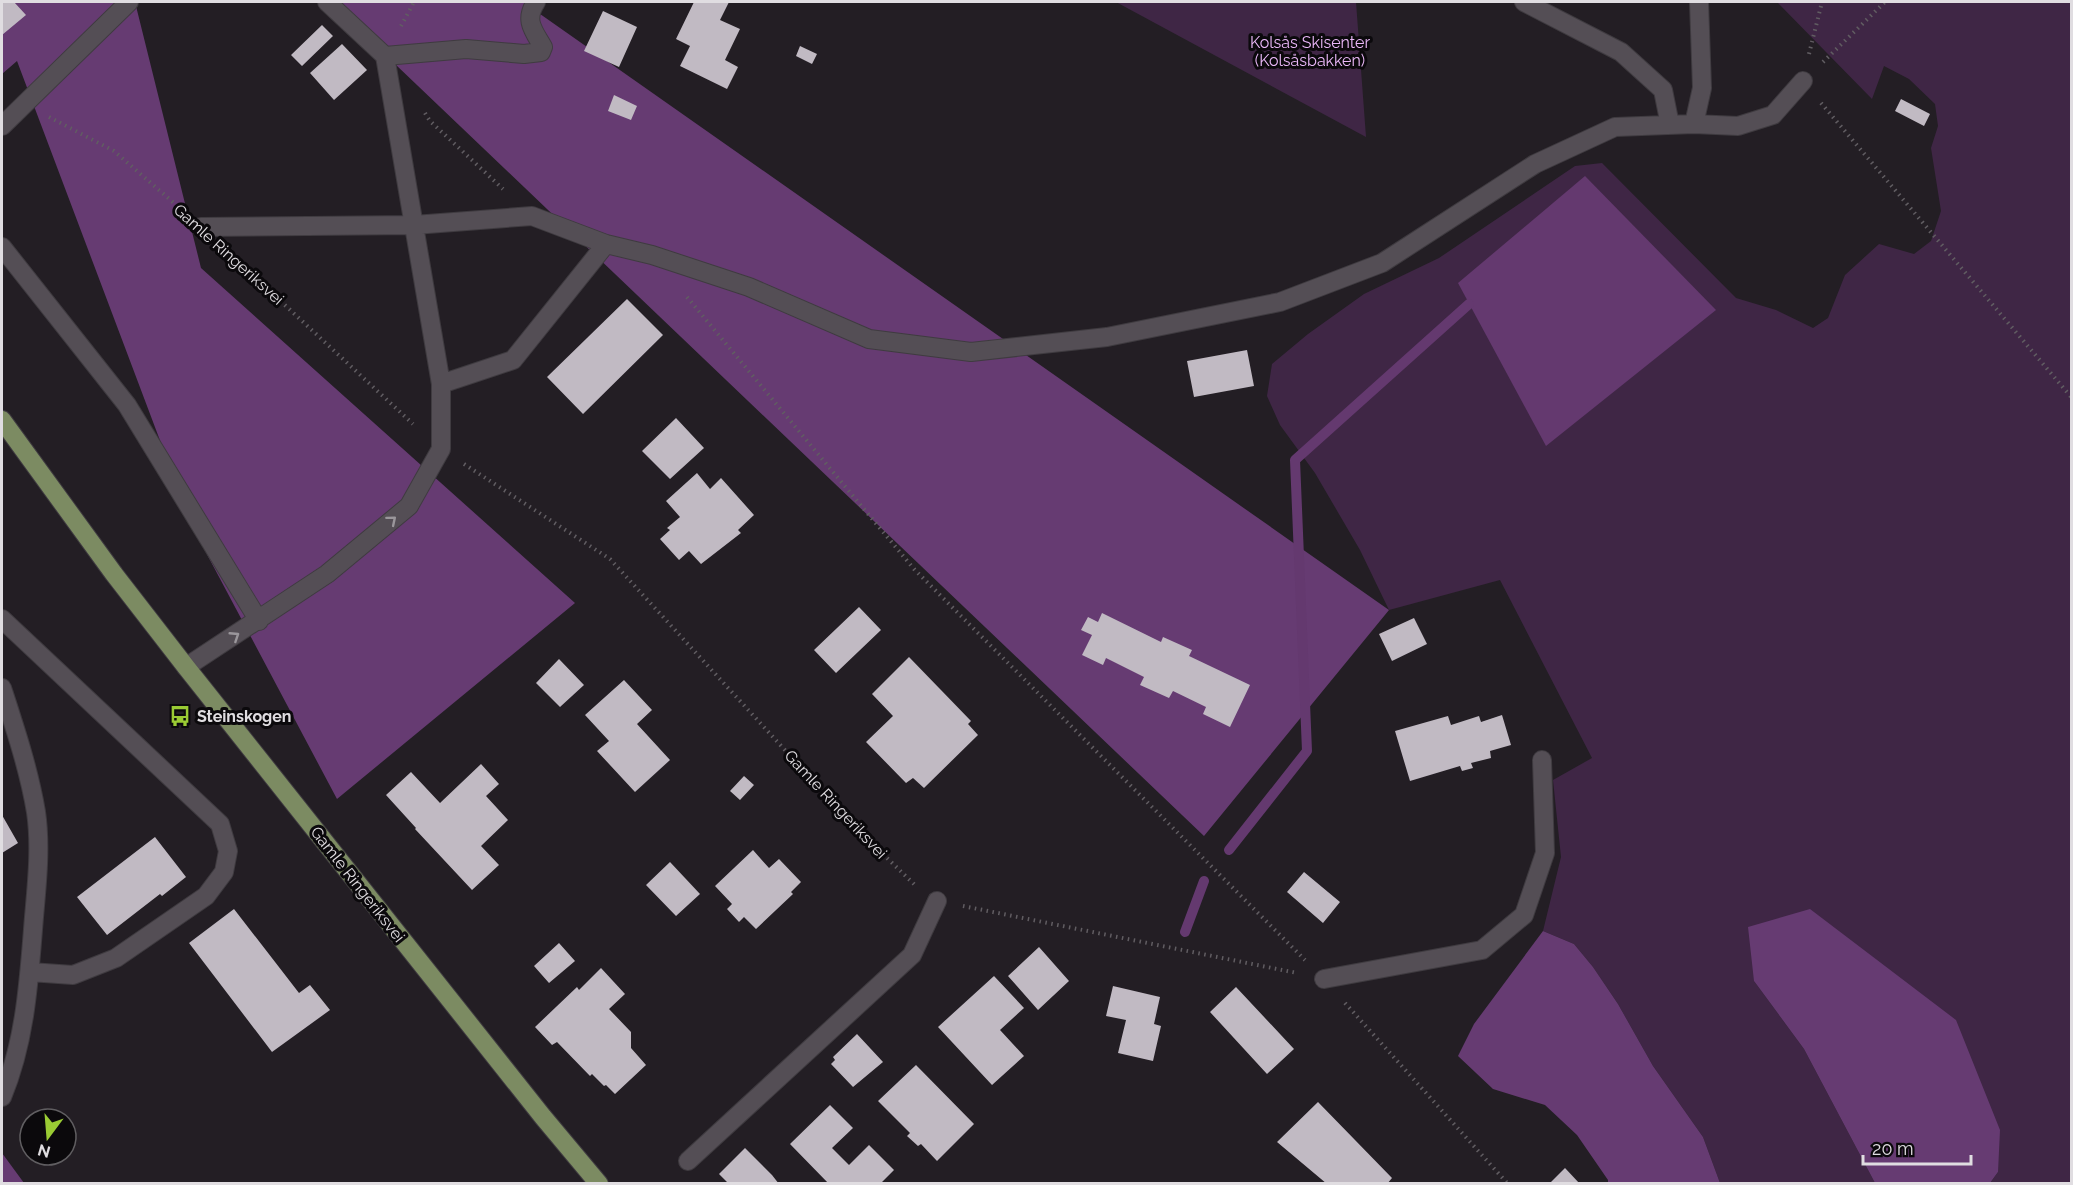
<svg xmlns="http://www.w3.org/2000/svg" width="2073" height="1185" font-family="Raleway,sans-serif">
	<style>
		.green { fill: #3f2645 }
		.forest { fill: #663b72 }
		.water { fill: #64396f }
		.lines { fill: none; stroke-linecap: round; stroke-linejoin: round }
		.stream { stroke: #64396f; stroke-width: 10 }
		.building { fill: #c1bac3 }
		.minor-casing { stroke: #3f3b40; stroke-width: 20 }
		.major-casing { stroke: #3f3b40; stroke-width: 20 }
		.path { stroke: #615d62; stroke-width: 4; stroke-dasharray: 1.5 4.5; stroke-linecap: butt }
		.minor { stroke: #544e55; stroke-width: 18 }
		.major { stroke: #7c8b62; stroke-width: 18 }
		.oneway { stroke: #9a969b }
		.labels { text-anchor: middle; stroke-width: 6; stroke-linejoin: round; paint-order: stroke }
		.park-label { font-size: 16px; fill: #ebb8f9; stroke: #0b090c }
		.street-label { font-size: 16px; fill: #e0dde1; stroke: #0b090c }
		.poi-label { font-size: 16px; font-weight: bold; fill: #e0dde1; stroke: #0b090c; text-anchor: start }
	</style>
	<rect width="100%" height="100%" fill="#231e24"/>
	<path class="green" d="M1116,2h240l10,135z
		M1777,2h294v1181h-81l8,-11 -244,-191 50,68 71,134h-155l-17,-46 -50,-71 -35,-62 -25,-37 -19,-23 -31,-13 18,-74 -8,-77 39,-22 -92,-178 -111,30 -29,-60 -45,-77 -35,-48 -13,-29 5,-32 36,-30 56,-40 75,-36 136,-92 27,-3 134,135 40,12 37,18 15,-10 17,-43 34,-31 35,10 17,-13 10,-30 -10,-63 7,-22 -3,-22 -26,-25 -25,-13 -12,33z"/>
	<path class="forest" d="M2,2h133l66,266 374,335 -238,196 -144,-271 -176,-467 -15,13z
		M330,2h193l866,608 -185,226z
		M1810,909l146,111 44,110 -2,42 -8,11h-115l-71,-134 -50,-68 -6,-54z
		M1543,931l31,13 19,23 25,37 35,62 50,71 17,46h-112v-3l-31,-45 -32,-30 -52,-16 -35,-33 16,-32z
		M2,1153l22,30h-22z"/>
	<path class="water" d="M1585,176l131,134 -170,136 -88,-163z"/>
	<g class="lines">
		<path class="stream" d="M1229,850l78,-99 -12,-291 174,-156
			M1185,932l19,-51"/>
	</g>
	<path class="building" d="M2,2h12l12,13 -24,20z
		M694,2h35l-9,18 20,9 -15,31 13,7 -11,22 -47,-23 10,-20 -14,-7z
		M603,11l34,16 -18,40 -35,-16z
		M322,25l11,11 -31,30 -11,-11z
		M342,44l25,26 -33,30 -24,-27z
		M800,46l17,8 -5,10 -16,-8z
		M614,95l23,11 -6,14 -23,-9z
		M1901,99l29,15 -6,12 -29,-15z
		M627,299l36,36 -80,79 -36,-37z
		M1247,350l7,36 -60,11 -7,-36z
		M676,418l28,30 -34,31 -28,-28z
		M697,473l13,16 11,-11 33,37 -16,15 3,3 -40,31 -12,-13 -10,9 -19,-21 10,-9 -3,-2 13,-11 -14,-16z
		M859,607l22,23 -45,43 -22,-23z
		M1102,613l59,29 2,-5 29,13 -3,6 61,29 -20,42 -27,-13 3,-7 -33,-16 -4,7 -29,-13 4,-8 -38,-19 -3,7 -21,-10 10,-20 -11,-5 7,-13 10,5z
		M1414,618l13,26 -35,17 -13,-27z
		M909,657l62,64 -3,3 10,11 -54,53 -11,-10 -7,5 -40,-41 27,-26 -21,-22z
		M559,659l25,26 -24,22 -24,-24z
		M624,680l28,30 -15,14 33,36 -35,32 -38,-41 12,-10 -24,-26z
		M1502,715l9,30 -21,6 1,7 -20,5 2,5 -11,3 -2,-5 -50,15 -15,-50 53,-15 3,9 28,-9 2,6z
		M481,764l18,20 -13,12 22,24 -27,26 18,19 -27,25 -57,-61 1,-1 -30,-33 25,-23 29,31z
		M744,776l10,9 -14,15 -10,-9z
		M2,815l16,28 -16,10z
		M155,837l31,40 -24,19 -2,-2 -53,41 -30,-38z
		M753,850l16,18 10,-9 22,23 -10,10 2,2 -37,35 -12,-12 -5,5 -12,-13 5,-5 -17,-18z
		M670,862l30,32 -24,22 -30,-31z
		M1304,872l36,30 -17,21 -36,-31z
		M234,909l65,84 11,-8 20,25 -58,42 -83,-109z
		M559,943l16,18 -26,22 -15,-17z
		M1039,947l30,34 -31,29 -30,-34z
		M601,968l24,26 -16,15 22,23v16l15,17 -31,29 -9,-9 -2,1 -12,-12 -2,2 -33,-34 -5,3 -17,-18 42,-40 2,3z
		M994,976l30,32 -24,22 24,26 -32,29 -54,-58z
		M1113,986l47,11 -6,27 7,2 -8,35 -35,-8 8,-33 -20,-4z
		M1236,987l58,62 -27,25 -57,-62z
		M857,1034l26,28 -30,25 -22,-23 4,-4 -2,-3z
		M916,1065l58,59 -37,37 -16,-17 -3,2 -11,-10 3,-3 -32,-32z
		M1318,1102l74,76 -5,6h-60l-50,-42z
		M830,1105l23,23 -21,20 17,17 20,-20 25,25 -14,14h-51l-39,-40z
		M745,1148l27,27 7,9h-50l-10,-10z
		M1565,1168l15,16h-31z"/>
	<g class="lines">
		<defs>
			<path id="minor" d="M1524,2l97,50 42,38 7,35
				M385,56l81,-7 58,5 17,-2 2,-5c-10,-17 -19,-27 -7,-45
				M1694,124l8,-36 -3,-86
				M2,126l127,-124
				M201,227l213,-2 118,-9 74,28 46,11 97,32 120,52 102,13 136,-15 173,-35 102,-39 153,-99 80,-37 79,-3 44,2 35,-11 30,-34
				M2,247l125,158 132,216
				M441,384l72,-24 93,-116
				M2,619l218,205 8,27 -4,21 -18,24 -90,62 -43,17 -43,-3
				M186,667l141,-93 82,-68 32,-57v-65l-56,-328 -58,-54
				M2,688c13,40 27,82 34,124 5,34 1,71 -2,105 -5,61 -8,123 -32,180
				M1324,979l158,-29 42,-35 21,-62 -3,-93
				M688,1161l224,-206 25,-54"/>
			<path id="major" d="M2,420l112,154 72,93 357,450 56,67"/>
		</defs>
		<use href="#minor" class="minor-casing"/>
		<use href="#major" class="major-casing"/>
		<path class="path" d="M401,26l13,-24
			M1809,54l13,-52
			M1823,62l62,-60
			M1821,103l251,295
			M425,113l5,8 73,68
			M49,117l65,34 68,59
			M232,256l181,168
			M687,297l227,272 391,391
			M464,464l146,95 250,273 56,54
			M963,906l334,67
			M1345,1003l163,181"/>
		<use href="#minor" class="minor"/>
		<use href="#major" class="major"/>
	</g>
	<defs><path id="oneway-chevron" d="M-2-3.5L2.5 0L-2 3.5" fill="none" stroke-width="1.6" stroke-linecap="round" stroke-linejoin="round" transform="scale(1.5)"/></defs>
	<g class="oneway">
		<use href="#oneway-chevron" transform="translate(392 520) rotate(-40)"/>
		<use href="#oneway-chevron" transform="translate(235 636) rotate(-33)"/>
	</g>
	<defs>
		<symbol id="bus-bare" viewBox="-9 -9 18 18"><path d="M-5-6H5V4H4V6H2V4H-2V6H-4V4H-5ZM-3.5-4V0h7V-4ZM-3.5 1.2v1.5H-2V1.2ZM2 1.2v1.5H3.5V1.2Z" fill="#9acb34" stroke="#0b090c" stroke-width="2.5" paint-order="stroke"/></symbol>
	</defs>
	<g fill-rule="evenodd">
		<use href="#bus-bare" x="165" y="701" width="30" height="30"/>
	</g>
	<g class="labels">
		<g class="park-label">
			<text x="1310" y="48">Kolsås Skisenter<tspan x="1310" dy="18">(Kolsåsbakken)</tspan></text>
		</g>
		<g class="street-label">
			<text transform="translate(229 254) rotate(42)" y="6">Gamle Ringeriksvei</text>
			<text transform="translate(836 804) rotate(47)" y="6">Gamle Ringeriksvei</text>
			<text transform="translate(358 884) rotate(52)" y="6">Gamle Ringeriksvei</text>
		</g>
		<g class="poi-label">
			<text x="197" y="722">Steinskogen</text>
		</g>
	</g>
	<rect width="2073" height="1185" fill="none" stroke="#e0dde1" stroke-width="6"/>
	<g transform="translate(48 1137) rotate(196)"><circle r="28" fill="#0b090c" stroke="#605e61" stroke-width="1.5"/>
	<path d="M0-4.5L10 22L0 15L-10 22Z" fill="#9acb34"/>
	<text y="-9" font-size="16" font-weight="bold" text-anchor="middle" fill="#e0dde1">N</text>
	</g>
	<path d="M1863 1155v9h108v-9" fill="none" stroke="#e0dde1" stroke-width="3"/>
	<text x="1872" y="1155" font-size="18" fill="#e0dde1" stroke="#0b090c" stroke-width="4.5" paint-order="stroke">20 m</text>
</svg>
